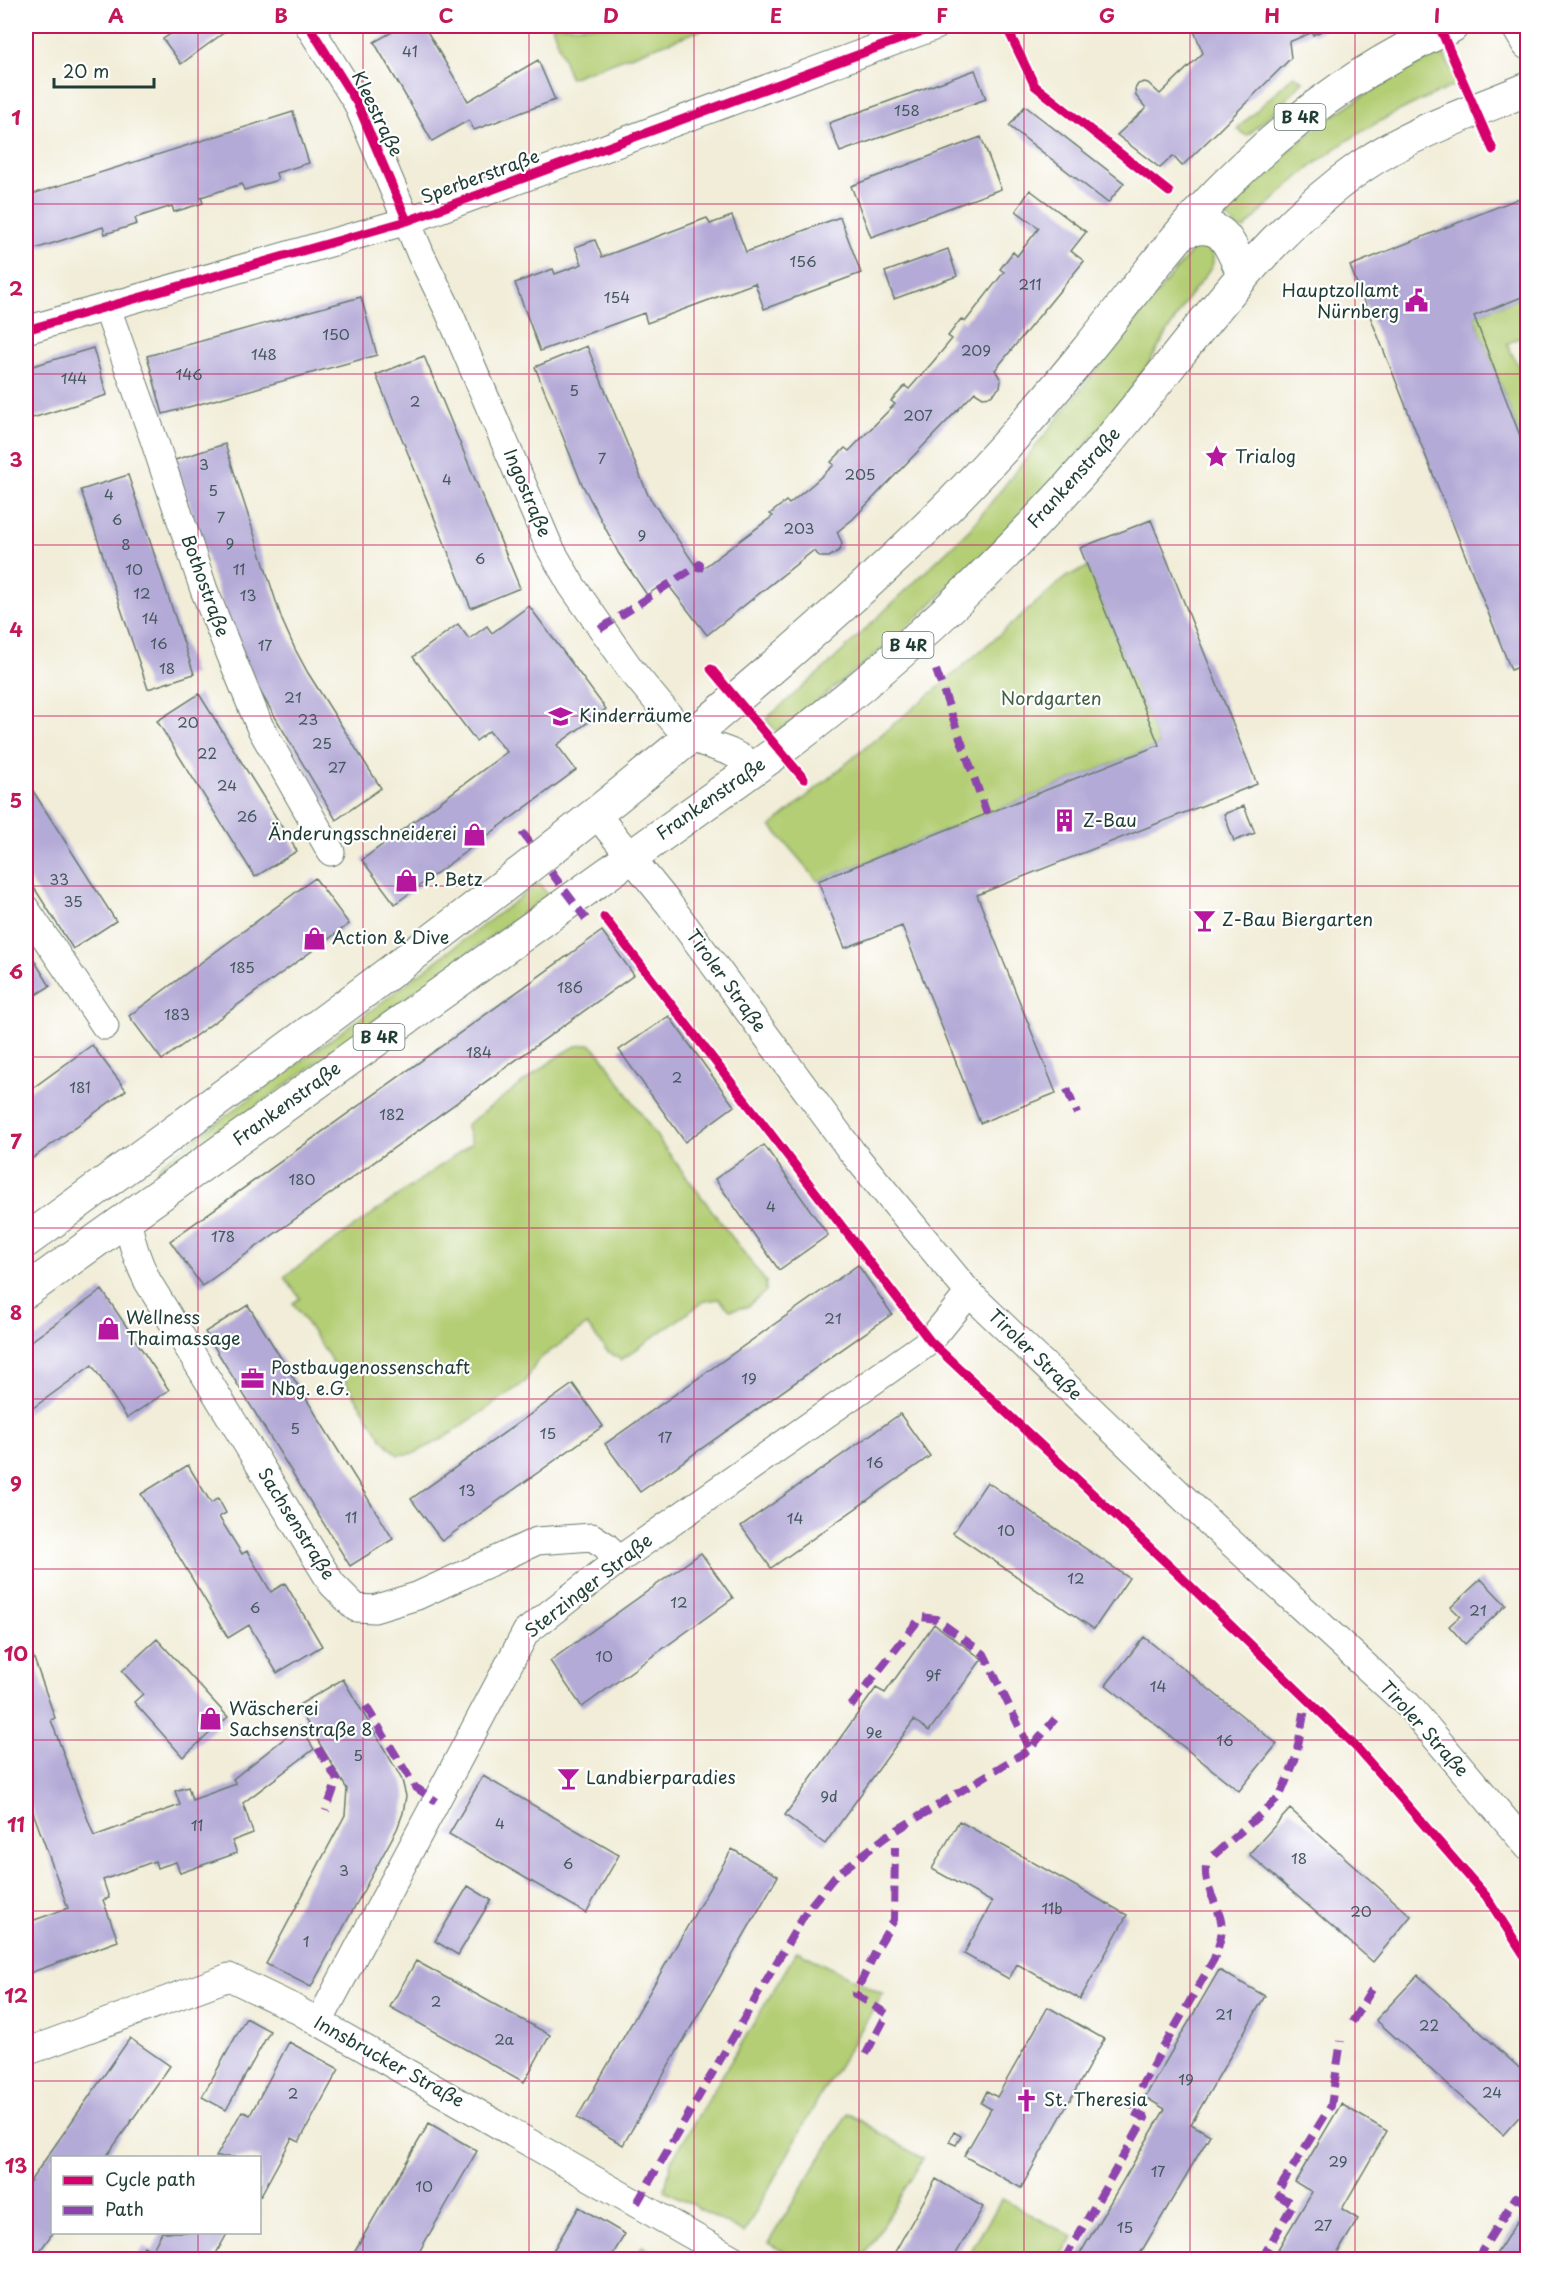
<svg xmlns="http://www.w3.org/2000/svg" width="1553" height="2285" font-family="'Playpen Sans',sans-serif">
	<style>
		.green { fill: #b4ce74; stroke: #6a8654; stroke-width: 1.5 }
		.building { fill: #b4aad7 }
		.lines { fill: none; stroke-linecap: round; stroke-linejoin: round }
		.minor-casing { stroke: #687b6d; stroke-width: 29 }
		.secondary-casing { stroke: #687b6d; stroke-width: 35 }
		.primary-casing { stroke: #687b6d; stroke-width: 35 }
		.minor { stroke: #fff; stroke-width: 27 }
		.secondary { stroke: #fff; stroke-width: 33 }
		.primary { stroke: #fff; stroke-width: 33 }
		.quiet { stroke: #8e44ad; stroke-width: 8; stroke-dasharray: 15 8; stroke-linecap: butt }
		.cycleway-casing { stroke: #fff; stroke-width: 13 }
		.cycleway { stroke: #d6006c; stroke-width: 9 }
		.grid { fill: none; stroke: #c2185b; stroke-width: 1.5; stroke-opacity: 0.55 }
		.labels { text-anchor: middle; stroke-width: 4.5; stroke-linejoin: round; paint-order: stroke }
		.number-label { font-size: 15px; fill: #44585d }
		.shield { fill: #fff; stroke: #627771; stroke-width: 1.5 }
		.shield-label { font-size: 16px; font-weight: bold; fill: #1f3d34 }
		.street-label { font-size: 18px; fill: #1f3d34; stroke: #fff }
		.poi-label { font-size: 18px; fill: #1f3d34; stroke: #fff; text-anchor: start }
		.park-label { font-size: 18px; fill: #446144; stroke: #fff }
		.neatline { fill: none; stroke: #c2185b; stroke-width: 2 }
		.grid-label { font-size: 20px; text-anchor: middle; font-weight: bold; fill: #c2185b }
	</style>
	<rect width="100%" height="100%" fill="#fff"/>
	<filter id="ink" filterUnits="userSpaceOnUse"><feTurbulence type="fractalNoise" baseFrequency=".0167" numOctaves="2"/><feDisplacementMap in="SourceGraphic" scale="12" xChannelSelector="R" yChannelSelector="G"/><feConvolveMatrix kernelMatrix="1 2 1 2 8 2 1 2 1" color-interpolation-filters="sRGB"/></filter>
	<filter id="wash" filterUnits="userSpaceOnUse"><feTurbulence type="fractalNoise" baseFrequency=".008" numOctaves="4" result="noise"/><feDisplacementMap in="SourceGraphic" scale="24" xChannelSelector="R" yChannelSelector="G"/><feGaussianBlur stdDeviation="1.35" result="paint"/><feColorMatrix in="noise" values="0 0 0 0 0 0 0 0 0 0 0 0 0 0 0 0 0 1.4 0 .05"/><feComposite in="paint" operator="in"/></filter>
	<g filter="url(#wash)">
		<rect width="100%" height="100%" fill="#f1edd8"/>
		<path class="green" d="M552,26h160l-142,52z
			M1443,52l15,32c-48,20 -97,44 -138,76 -28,21 -52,45 -76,69l-6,-1 -11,-10 -2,-6 3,-3c63,-69 131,-116 215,-157z
			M1294,75l9,6 -24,26 -32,29 -10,-7z
			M1202,246l11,9v8l-4,8 -21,27 -38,63 -29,42 -37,44 -90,96 -97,94 -110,88 -11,6 -10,-12 62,-54 142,-136 209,-263 16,-18z
			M1527,295v38l-20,11 20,39v71l-53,-138z
			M1088,567l71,178 -341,136 -47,-55 170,-141 125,-108z
			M539,883l9,12 -368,267 -20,12 -4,-3 11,-12 207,-151z
			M590,1044l11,11 63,92 102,135v9l-19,16 -17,3 -11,-11 -14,2 -84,59 -15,-10 -19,-25 -49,35 -13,22 -81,56 -29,15 -17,2 -15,-15 -49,-76 -41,-61 7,-5 -16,-21 188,-134 -6,-18 94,-70 16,-9z
			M797,1951l86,43 -63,102 -76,137 -79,-43 6,-29z
			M848,2113l75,46 -61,100h-66l-28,-16z
			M1002,2199l71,38 -14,22h-93z
			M642,2246l22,13h-29z"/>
		<g id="blocks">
			<path class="building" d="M167,26h66l-52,38 -18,-25 9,-6z
				M403,26h21l44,75 70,-41 17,40 -81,30 -5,-10 -37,21 -58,-99z
				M1192,26h140l-19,9v-3l-24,10 2,16 -75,75 -34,33 -9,-10 -13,12 -43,-33 29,-27 -10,-12 -1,-7 3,-5 6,-2 4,1 12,11 43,-41z
				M975,70l11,29 -146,53 -11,-29z
				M1025,106l99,77 -16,20 -99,-77z
				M293,112l16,51 -33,10 2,7 -34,10 -2,-6 -41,13 2,6 -29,9 -2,-6 -37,12 2,6 -32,10 -2,-7 -77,25v-56z
				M981,137l20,52 -130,48 -20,-51z
				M1030,190l56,42 -15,19 13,10 -89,109 6,10 -1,7 -9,9 -8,1 -8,-5 -122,127 -16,13 5,11 -2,7 -11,7h-8l-8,-6 -106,84 -41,-53 -19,13 -28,-41 -38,-72 -46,-115 52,-21 61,149 51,76 74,-55 -3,-2 16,-13 3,3 24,-20 21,-19 -3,-3 14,-14 4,3 46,-47 -4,-3 14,-15 4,3 23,-26 20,-24 -4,-3 13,-17 4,3 39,-50 -4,-3 13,-17 4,4 22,-28 -23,-17z
				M1527,195v100l-53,21 53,138v210l-16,6 -161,-404z
				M732,216l14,36 94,-35 21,56 -97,36 -9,-26 -108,40 -3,-10 -104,38 -25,-68 38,-14 2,5 27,-10 -7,-17 20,-7 7,17 105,-39 3,6z
				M948,249l9,27 -63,23 -9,-27z
				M361,297l16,58 -214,59 -16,-58z
				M93,348l14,47 -81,25v-52z
				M424,356l96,232 -49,20 -95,-233z
				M225,444l57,176 13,29 13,24 73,115 -45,32 -88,-149 -13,-29 -60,-182z
				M128,475l66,199 -46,15 -67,-199z
				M1151,520l106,264 -280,111 79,198 -76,30 -78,-197 -57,22 -27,-67 341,-136 -79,-197z
				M529,606l77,103 -49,36 19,25 -181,134 -33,-44 145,-108 -18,-21 -13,10 -63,-84 45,-33 11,15 18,-13 5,7z
				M199,694l98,157 -42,26 -98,-156z
				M26,780l90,141 -43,28 -47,-74z
				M1244,806l11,27 -21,8 -10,-27z
				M315,878l34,46 -187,136 -33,-44z
				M602,931l32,44 -432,311 -32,-45z
				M26,947l24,39 -24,15z
				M669,1016l65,90 -49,36 -66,-92z
				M92,1045l34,45 -100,73v-70z
				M764,1145l64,90 -49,35 -64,-91z
				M858,1265l34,49 -252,178 -35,-48z
				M102,1290l67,100 -42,28 -35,-53 -66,48v-68z
				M248,1305l145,234 -43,27 -145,-234z
				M573,1384l30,42 -161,115 -31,-42z
				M900,1414l30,42 -159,112 -30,-42z
				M188,1465l23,38 7,-5 8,15 -7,4 23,37 5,-3 24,41 14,-9 37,63 -45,27 -28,-48 -21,13 -87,-144z
				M987,1482l142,96 -35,51 -141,-96z
				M701,1553l32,45 -151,109 -32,-46z
				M1481,1579l25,26 -41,39 -16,-18 11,-10 -9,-9z
				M934,1624l48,35 -53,72 -15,-11 -89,124 -40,-29 91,-127 9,5z
				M26,1636l29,82 -4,2 43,116 86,-31 -5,-14 13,-4 4,13 44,-16 -3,-5 67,-53 14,23 -71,54 10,30 -21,8 5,12 -57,20 -4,-11 -19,6 -2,-7 -52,19 6,18 -6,2 15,41 -91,33 -1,-51 42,-15 -42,-115z
				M1144,1637l133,107 -38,47 -133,-106z
				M157,1639l71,78 -45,40 -49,-55 9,-8 -21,-23z
				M343,1679l49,83 10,18 4,16 -3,17 -6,16 -86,158 -45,-23 79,-149 2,-26 -50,-83z
				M483,1776l136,79 -33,58 -137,-79z
				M1290,1809l121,107 -38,46 -124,-108z
				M959,1821l168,94 -47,84 -63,-35 -8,15 -45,-25 28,-52 -60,-33z
				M732,1849l46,27 -155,269 -46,-27z
				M468,1886l23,14 -33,55 -23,-14z
				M416,1961l134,74 -26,47 -134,-75z
				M1219,1970l46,26 -74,128 19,11 -73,124h-60l88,-150 -20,-12z
				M1418,1975l109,100v33l-24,27 -127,-115z
				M1048,2007l56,32 -83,149 -57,-32 27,-47 -10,-6 6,-12 10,6z
				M246,2018l24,13 -44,79 -24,-13z
				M130,2038l40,28 -64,91h-54v77l-18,25h-8v-72z
				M289,2042l50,27 -40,73 -7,-4 -32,59v-40h-44l26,-46 8,4z
				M1341,2104l46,27 -45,78 16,10 -24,40h-62l40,-67 -17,-10z
				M429,2123l48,28 -62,108h-65z
				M954,2132l7,4 -5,9 -7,-3z
				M936,2179l47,28 -30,52h-62z
				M579,2207l46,27 -15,25h-62z
				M1526,2208l1,1v50h-34z
				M162,2232h66l-15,27h-77l8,-13 8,5z"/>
		</g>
	</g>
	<g filter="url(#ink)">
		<use href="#blocks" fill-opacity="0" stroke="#687b6d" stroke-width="1.5"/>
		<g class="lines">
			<defs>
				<path id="minor" d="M309,26l48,77 64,152 27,55 101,236 23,40 59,84 45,54 15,14 39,14 27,14
					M107,308l46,129 51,153 56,137 71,125
					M26,330l381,-109 529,-195
					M596,814l73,90 183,248 117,141 245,234 194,178 120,142
					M26,909l79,117
					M128,1218c2,23 9,42 20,64l184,302 24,24 18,1 43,-13 120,-55 55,-4 14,9 11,15
					M319,2022l207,-390 91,-71 313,-220 39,-48
					M26,2052l203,-75 63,30 443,253"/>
				<path id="secondary" d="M1518,26l10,17"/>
				<path id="primary" d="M1182,232c42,-14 46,9 62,43
					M26,1241c296,-219 599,-432 870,-684 69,-64 133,-135 192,-208 36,-44 70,-91 108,-133 73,-80 157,-146 256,-190
					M26,1291l754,-541c117,-87 226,-190 322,-301 83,-97 154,-209 260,-283 50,-34 110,-54 166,-77"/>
			</defs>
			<use href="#minor" class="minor-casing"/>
			<use href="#secondary" class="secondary-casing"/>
			<use href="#primary" class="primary-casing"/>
			<use href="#minor" class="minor"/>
			<use href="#secondary" class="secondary"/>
			<use href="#primary" class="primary"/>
			<path class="quiet" d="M600,629l100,-65 -1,7
				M936,670l51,144
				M522,832l8,11
				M551,872l35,47
				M1067,1089l10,25
				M366,1706l49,81 21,14
				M851,1706l70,-89 15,2 48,35 46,95
				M318,1748l19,32 -11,31
				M1214,1855l65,-57 16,-38 12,-61
				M1352,2022l24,-39
				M866,2054l21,-40 -32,-20 24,-49 15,-25 1,-73
				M637,2203l170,-293 28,-34 52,-40 143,-87 25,-30
				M1064,2260l81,-142 -17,-9 86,-150c4,-12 10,-25 7,-38 -4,-19 -17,-34 -15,-55
				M1261,2260l32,-56 -17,-10 55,-88 10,-65
				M1476,2260l40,-63 12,7"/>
			<defs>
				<path id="cycleway" d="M309,26l48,77 50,118
					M1006,26l29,60 134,106
					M1439,26l54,124
					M26,330l381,-109 529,-195
					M711,669l93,110
					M604,917l326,424 246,231 182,177 128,147 42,65"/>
			</defs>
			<use href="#cycleway" class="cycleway-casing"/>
			<use href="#cycleway" class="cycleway"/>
		</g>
	</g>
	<path class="grid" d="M198,26v2132M363,26v2234M529,26v2234M694,26v2234M859,26v2234M1024,26v2234M1190,26v2234M1355,26v2234M26,204h1502M26,374h1502M26,545h1502M26,716h1502M26,886h1502M26,1057h1502M26,1228h1502M26,1399h1502M26,1569h1502M26,1740h1502M26,1911h1502M26,2081h1502M198,2232v28"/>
	<defs>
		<symbol id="civic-bare" viewBox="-9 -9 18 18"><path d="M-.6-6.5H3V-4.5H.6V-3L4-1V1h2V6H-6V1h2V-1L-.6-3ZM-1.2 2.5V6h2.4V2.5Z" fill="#b5179e" stroke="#fff" stroke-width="2.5" paint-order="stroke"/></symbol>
		<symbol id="sight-bare" viewBox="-9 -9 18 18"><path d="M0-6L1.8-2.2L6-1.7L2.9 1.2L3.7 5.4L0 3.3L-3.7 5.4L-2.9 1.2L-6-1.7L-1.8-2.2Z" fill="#b5179e" stroke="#fff" stroke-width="2.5" paint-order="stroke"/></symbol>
		<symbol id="school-bare" viewBox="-9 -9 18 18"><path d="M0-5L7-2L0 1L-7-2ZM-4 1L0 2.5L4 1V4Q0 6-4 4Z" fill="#b5179e" stroke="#fff" stroke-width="2.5" paint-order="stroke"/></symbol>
		<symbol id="building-bare" viewBox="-9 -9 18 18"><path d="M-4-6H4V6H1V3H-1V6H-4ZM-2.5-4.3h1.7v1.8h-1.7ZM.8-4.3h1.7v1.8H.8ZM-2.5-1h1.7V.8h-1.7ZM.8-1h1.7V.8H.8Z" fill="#b5179e" stroke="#fff" stroke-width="2.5" paint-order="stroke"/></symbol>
		<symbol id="shop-bare" viewBox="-9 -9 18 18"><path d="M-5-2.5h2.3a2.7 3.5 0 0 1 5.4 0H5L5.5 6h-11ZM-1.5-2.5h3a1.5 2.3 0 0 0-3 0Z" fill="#b5179e" stroke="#fff" stroke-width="2.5" paint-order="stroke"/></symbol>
		<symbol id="bar-bare" viewBox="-9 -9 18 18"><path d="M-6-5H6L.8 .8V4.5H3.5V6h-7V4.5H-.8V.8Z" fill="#b5179e" stroke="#fff" stroke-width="2.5" paint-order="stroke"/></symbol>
		<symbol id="office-bare" viewBox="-9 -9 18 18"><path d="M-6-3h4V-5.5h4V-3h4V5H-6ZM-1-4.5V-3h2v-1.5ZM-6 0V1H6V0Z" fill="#b5179e" stroke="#fff" stroke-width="2.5" paint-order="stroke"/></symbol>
		<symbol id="church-bare" viewBox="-9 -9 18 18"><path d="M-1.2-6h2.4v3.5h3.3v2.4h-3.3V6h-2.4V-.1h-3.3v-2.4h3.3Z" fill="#b5179e" stroke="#fff" stroke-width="2.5" paint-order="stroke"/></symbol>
	</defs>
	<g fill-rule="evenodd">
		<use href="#civic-bare" x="1400" y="284" width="33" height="33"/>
		<use href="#sight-bare" x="1200" y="440" width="33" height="33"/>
		<use href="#school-bare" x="544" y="700" width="33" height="33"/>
		<use href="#building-bare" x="1048" y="804" width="33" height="33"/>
		<use href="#shop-bare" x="458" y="818" width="33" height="33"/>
		<use href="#shop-bare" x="390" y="864" width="33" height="33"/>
		<use href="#bar-bare" x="1188" y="904" width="33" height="33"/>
		<use href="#shop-bare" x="298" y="922" width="33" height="33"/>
		<use href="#shop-bare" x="92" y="1312" width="33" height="33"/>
		<use href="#office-bare" x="236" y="1362" width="33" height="33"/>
		<use href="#shop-bare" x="194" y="1702" width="33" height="33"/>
		<use href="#bar-bare" x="552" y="1762" width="33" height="33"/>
		<use href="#church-bare" x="1010" y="2084" width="33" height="33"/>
	</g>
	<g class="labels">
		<g class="number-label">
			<text x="410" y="57">41</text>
			<text x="907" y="116">158</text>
			<text x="803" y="267">156</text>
			<text x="1030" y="290">211</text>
			<text x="617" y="303">154</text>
			<text x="336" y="340">150</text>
			<text x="976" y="356">209</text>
			<text x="264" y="360">148</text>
			<text x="189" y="380">146</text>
			<text x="74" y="384">144</text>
			<text x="574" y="396">5</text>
			<text x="415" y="407">2</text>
			<text x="918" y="421">207</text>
			<text x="602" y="464">7</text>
			<text x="204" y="470">3</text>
			<text x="860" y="480">205</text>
			<text x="447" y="485">4</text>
			<text x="213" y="496">5</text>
			<text x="109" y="500">4</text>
			<text x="221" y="523">7</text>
			<text x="117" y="525">6</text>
			<text x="799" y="534">203</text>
			<text x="642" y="541">9</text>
			<text x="230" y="549">9</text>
			<text x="126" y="550">8</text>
			<text x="480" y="564">6</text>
			<text x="134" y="575">10</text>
			<text x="239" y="575">11</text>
			<text x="142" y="599">12</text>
			<text x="248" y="601">13</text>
			<text x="150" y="624">14</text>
			<text x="159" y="649">16</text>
			<text x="265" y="651">17</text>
			<text x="167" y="674">18</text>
			<text x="293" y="703">21</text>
			<text x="308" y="725">23</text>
			<text x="188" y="728">20</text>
			<text x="322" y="749">25</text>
			<text x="207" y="759">22</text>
			<text x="337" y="773">27</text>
			<text x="227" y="791">24</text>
			<text x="247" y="822">26</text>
			<text x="59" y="885">33</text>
			<text x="73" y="907">35</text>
			<text x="242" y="973">185</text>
			<text x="570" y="993">186</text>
			<text x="177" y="1020">183</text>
			<text x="479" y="1058">184</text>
			<text x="677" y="1083">2</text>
			<text x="80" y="1093">181</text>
			<text x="392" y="1120">182</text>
			<text x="302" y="1185">180</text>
			<text x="771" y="1212">4</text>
			<text x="223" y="1242">178</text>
			<text x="833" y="1324">21</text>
			<text x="749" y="1384">19</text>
			<text x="295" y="1434">5</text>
			<text x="548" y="1439">15</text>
			<text x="665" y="1443">17</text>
			<text x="875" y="1468">16</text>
			<text x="467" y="1496">13</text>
			<text x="351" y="1523">11</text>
			<text x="795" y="1524">14</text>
			<text x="1006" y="1536">10</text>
			<text x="1076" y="1584">12</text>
			<text x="679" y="1608">12</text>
			<text x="255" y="1613">6</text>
			<text x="1478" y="1616">21</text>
			<text x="604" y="1662">10</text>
			<text x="933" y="1681">9f</text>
			<text x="1158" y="1692">14</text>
			<text x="874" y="1738">9e</text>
			<text x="1225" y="1746">16</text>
			<text x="358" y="1761">5</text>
			<text x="829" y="1802">9d</text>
			<text x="500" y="1829">4</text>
			<text x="197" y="1831">11</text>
			<text x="1299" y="1864">18</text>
			<text x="568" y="1869">6</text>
			<text x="344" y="1876">3</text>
			<text x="1052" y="1914">11b</text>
			<text x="1361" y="1917">20</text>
			<text x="306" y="1947">1</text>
			<text x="436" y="2007">2</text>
			<text x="1224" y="2020">21</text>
			<text x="1429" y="2031">22</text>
			<text x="504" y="2045">2a</text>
			<text x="1186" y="2085">19</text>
			<text x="1492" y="2098">24</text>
			<text x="293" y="2099">2</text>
			<text x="1338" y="2167">29</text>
			<text x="1158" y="2177">17</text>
			<text x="424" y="2192">10</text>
			<text x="1323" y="2231">27</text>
			<text x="1125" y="2233">15</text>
		</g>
		<g class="shield">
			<rect x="1274.5" y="104" width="51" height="26" rx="4.5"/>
			<rect x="882.5" y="632" width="51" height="26" rx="4.5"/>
			<rect x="353.5" y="1024" width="51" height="26" rx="4.5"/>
		</g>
		<g class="shield-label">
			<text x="1300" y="123">B 4R</text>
			<text x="908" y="651">B 4R</text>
			<text x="379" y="1043">B 4R</text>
		</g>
		<g class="street-label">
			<text transform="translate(377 114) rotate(64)" y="6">Kleestraße</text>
			<text transform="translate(480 177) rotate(-20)" y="6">Sperberstraße</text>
			<text transform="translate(1074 478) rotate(-48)" y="6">Frankenstraße</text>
			<text transform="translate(527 493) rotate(67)" y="6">Ingostraße</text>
			<text transform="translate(205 586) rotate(70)" y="6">Bothostraße</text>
			<text transform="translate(711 799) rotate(-35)" y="6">Frankenstraße</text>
			<text transform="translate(726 981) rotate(54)" y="6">Tiroler Straße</text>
			<text transform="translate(287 1104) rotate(-36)" y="6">Frankenstraße</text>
			<text transform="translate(1035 1355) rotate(44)" y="6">Tiroler Straße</text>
			<text transform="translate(296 1524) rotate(58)" y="6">Sachsenstraße</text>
			<text transform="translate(589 1586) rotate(-38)" y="6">Sterzinger Straße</text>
			<text transform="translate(1424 1729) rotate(48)" y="6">Tiroler Straße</text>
			<text transform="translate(389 2062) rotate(29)" y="6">Innsbrucker Straße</text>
		</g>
		<g class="poi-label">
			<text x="1399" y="297" text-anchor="end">Hauptzollamt<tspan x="1399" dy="21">Nürnberg</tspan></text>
			<text x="1235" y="463">Trialog</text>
			<text x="579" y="722">Kinderräume</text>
			<text x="1083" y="827">Z-Bau</text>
			<text x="457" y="840" text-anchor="end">Änderungsschneiderei</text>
			<text x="424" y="886">P. Betz</text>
			<text x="1222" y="926">Z-Bau Biergarten</text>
			<text x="332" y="944">Action &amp; Dive</text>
			<text x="126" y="1324">Wellness<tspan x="126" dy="21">Thaimassage</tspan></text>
			<text x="271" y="1374">Postbaugenossenschaft<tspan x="271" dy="21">Nbg. e.G.</tspan></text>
			<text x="229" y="1715">Wäscherei<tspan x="229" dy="21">Sachsenstraße 8</tspan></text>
			<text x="586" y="1784">Landbierparadies</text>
			<text x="1044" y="2106">St. Theresia</text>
		</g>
		<g class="park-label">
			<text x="1051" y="705">Nordgarten</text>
		</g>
	</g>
	<rect width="1553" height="2285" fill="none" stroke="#fff" stroke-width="66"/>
	<rect x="51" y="2156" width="210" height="78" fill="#ffffff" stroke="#a5b1ae" stroke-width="1.5"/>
	<rect x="63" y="2176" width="30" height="9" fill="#d6006c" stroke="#a5b1ae" stroke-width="1.5"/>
	<text x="105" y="2186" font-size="18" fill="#1f3d34">Cycle path</text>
	<rect x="63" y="2206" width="30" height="9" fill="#8e44ad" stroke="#a5b1ae" stroke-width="1.5"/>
	<text x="105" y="2216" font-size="18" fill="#1f3d34">Path</text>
	<path d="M54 78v9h100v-9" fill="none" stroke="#1f3d34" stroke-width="3"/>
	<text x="63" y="78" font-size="18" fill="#1f3d34" stroke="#ffffff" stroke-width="4.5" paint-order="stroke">20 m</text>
	<rect x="33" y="33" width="1487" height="2219" class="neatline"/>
	<g class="grid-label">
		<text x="116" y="23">A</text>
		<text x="281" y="23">B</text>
		<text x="446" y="23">C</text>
		<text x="611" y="23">D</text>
		<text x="776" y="23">E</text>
		<text x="942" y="23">F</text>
		<text x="1107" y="23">G</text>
		<text x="1272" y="23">H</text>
		<text x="1437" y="23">I</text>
		<text x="16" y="125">1</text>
		<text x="16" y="296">2</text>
		<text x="16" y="467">3</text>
		<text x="16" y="637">4</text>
		<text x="16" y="808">5</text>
		<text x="16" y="979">6</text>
		<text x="16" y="1149">7</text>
		<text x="16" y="1320">8</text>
		<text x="16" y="1491">9</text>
		<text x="16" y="1661">10</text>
		<text x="16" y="1832">11</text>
		<text x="16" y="2003">12</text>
		<text x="16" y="2173">13</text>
	</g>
</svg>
